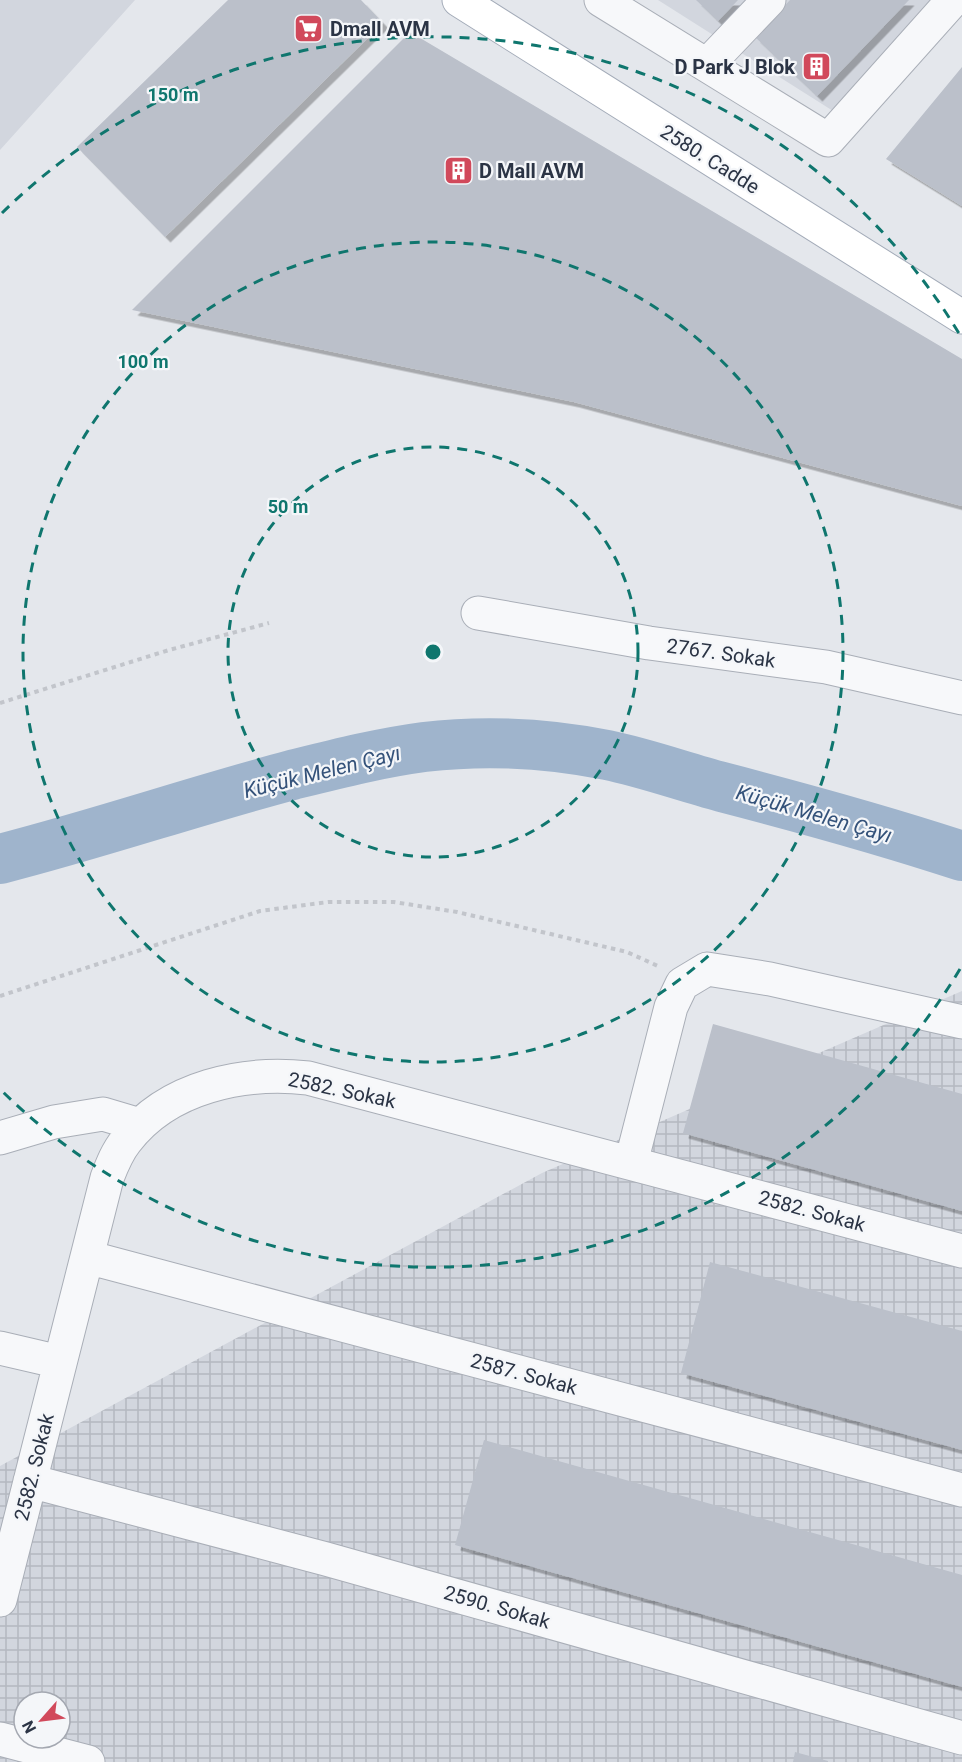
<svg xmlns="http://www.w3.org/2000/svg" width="962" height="1762" font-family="Roboto,sans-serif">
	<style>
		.built { fill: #d2d6de }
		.industrial { fill: url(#industrial-grid); fill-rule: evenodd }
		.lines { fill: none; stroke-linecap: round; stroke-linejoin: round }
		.river { stroke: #9fb4cc; stroke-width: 50 }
		.building { fill: #bbc0ca; filter: url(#shadow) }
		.minor-casing { stroke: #a9aeb7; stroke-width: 35 }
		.major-casing { stroke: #a3abb8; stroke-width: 35 }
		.path { stroke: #c2c5cb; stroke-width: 4; stroke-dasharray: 4.5 4.5; stroke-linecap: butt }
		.minor { stroke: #f7f8fa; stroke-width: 33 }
		.major { stroke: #fff; stroke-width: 33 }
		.ring { fill: none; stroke: #0f766e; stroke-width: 3; stroke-dasharray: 10 8 }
		.labels { text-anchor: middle; stroke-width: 4.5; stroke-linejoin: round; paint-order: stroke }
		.poi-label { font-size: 20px; font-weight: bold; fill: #2b3445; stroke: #f4f6f9; text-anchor: start }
		.street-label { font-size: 20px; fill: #2b3445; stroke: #f4f6f9 }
		.water-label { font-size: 21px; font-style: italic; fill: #34527a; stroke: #f4f6f9 }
		.centre { fill: #0f766e; stroke: #f4f6f9; stroke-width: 3 }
		.ring-label { font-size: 18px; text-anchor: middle; font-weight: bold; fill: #0f766e; stroke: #f4f6f9; stroke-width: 4.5; stroke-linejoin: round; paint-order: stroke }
	</style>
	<defs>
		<pattern id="industrial-grid" width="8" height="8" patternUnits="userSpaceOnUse" patternTransform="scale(1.5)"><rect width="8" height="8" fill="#d2d6de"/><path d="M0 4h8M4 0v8" fill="none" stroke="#b4b8c0"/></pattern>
		<filter id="shadow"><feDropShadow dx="5.5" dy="5.5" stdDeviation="0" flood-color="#0004"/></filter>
	</defs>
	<rect width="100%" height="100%" fill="#e4e7ec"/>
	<path class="built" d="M0,0h135l-135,150z
		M658,0h304l-102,128z"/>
	<path class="industrial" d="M962,991v771h-962v-296l542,-293zM24,1702h36v36h-36z"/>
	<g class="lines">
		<path class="river" d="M0,859c98,-25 194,-58 292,-84 44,-11 87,-22 132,-28 60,-7 123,-4 183,8 39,8 77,22 115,32 81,21 161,43 240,69"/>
	</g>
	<path class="building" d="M228,0h133l22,23 -218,214 -88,-90z
		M696,0h42l-20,21z
		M790,0h119l-92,96 -62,-59z
		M410,32l552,327v147l-388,-104 -442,-92z
		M962,67v139l-76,-47z
		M713,1024l249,70v117l-279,-78z
		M710,1262l252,69v119l-281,-77z
		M484,1440l478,135v112l-507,-142z
		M795,1752l33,9v1h-35z"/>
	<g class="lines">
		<defs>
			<path id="minor" d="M601,0l227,140 125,-140
				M707,65l62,-65
				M478,613l171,30 177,24 136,31
				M0,1138l54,-16 49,-8 37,11
				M631,1163l40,-156 11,-23 25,-15 63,10 192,43
				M87,1257l875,233
				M0,1348l60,14
				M30,1481l296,78 636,179
				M0,1600l107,-422c5,-13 10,-26 19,-37 42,-55 118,-70 182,-63l654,173
				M0,1739l88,23"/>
			<path id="major" d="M459,0l503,317"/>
		</defs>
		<use href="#minor" class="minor-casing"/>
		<use href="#major" class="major-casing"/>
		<path class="path" d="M0,703l169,-53 100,-27
			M0,996l260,-85 68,-9h66l63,10 170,40 33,15"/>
		<use href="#minor" class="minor"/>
		<use href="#major" class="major"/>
	</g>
	<g class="ring">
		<circle cx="433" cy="652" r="205"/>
		<circle cx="433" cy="652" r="410"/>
		<path d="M960 969A615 615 0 0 1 2 1091M2 213A615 615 0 0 1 960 335"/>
	</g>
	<defs>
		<symbol id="supermarket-square" viewBox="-11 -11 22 22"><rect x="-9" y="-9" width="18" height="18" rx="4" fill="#d1495b" stroke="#f4f6f9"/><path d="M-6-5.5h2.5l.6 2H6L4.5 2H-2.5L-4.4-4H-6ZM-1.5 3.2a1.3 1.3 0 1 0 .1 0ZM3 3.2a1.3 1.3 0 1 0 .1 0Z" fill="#fff"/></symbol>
		<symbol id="building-square" viewBox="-11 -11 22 22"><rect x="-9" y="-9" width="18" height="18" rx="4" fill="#d1495b" stroke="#f4f6f9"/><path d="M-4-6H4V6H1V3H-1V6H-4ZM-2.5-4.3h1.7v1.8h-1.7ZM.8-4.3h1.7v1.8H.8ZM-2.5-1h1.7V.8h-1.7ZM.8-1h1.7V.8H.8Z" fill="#fff"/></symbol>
	</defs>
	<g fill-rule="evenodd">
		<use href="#supermarket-square" x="292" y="12" width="33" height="33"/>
		<use href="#building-square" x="800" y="50" width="33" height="33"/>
		<use href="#building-square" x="442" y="154" width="33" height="33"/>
	</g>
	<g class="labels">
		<g class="poi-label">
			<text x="330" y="36">Dmall AVM</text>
			<text x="795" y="74" text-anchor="end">D Park J Blok</text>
			<text x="479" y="178">D Mall AVM</text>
		</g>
		<g class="street-label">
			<text transform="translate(710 159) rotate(32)" y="7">2580. Cadde</text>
			<text transform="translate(721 653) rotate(8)" y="7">2767. Sokak</text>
			<text transform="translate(342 1090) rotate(12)" y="7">2582. Sokak</text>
			<text transform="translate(812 1211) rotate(15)" y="7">2582. Sokak</text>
			<text transform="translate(524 1374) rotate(15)" y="7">2587. Sokak</text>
			<text transform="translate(34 1467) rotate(-76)" y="7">2582. Sokak</text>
			<text transform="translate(497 1607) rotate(16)" y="7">2590. Sokak</text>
		</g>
		<g class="water-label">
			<text transform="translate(322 772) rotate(-14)" y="7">Küçük Melen Çayı</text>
			<text transform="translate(814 814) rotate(16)" y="7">Küçük Melen Çayı</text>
		</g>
	</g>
	<circle cx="433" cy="652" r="9" class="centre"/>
	<g class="ring-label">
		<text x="173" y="101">150 m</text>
		<text x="143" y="368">100 m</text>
		<text x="288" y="513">50 m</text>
	</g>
	<g transform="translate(42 1720) rotate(242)"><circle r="28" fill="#f4f6f9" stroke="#a4a8b1" stroke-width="1.5"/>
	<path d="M0-4.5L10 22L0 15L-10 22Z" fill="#d1495b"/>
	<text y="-9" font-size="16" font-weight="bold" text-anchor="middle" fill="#2b3445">N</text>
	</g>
</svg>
